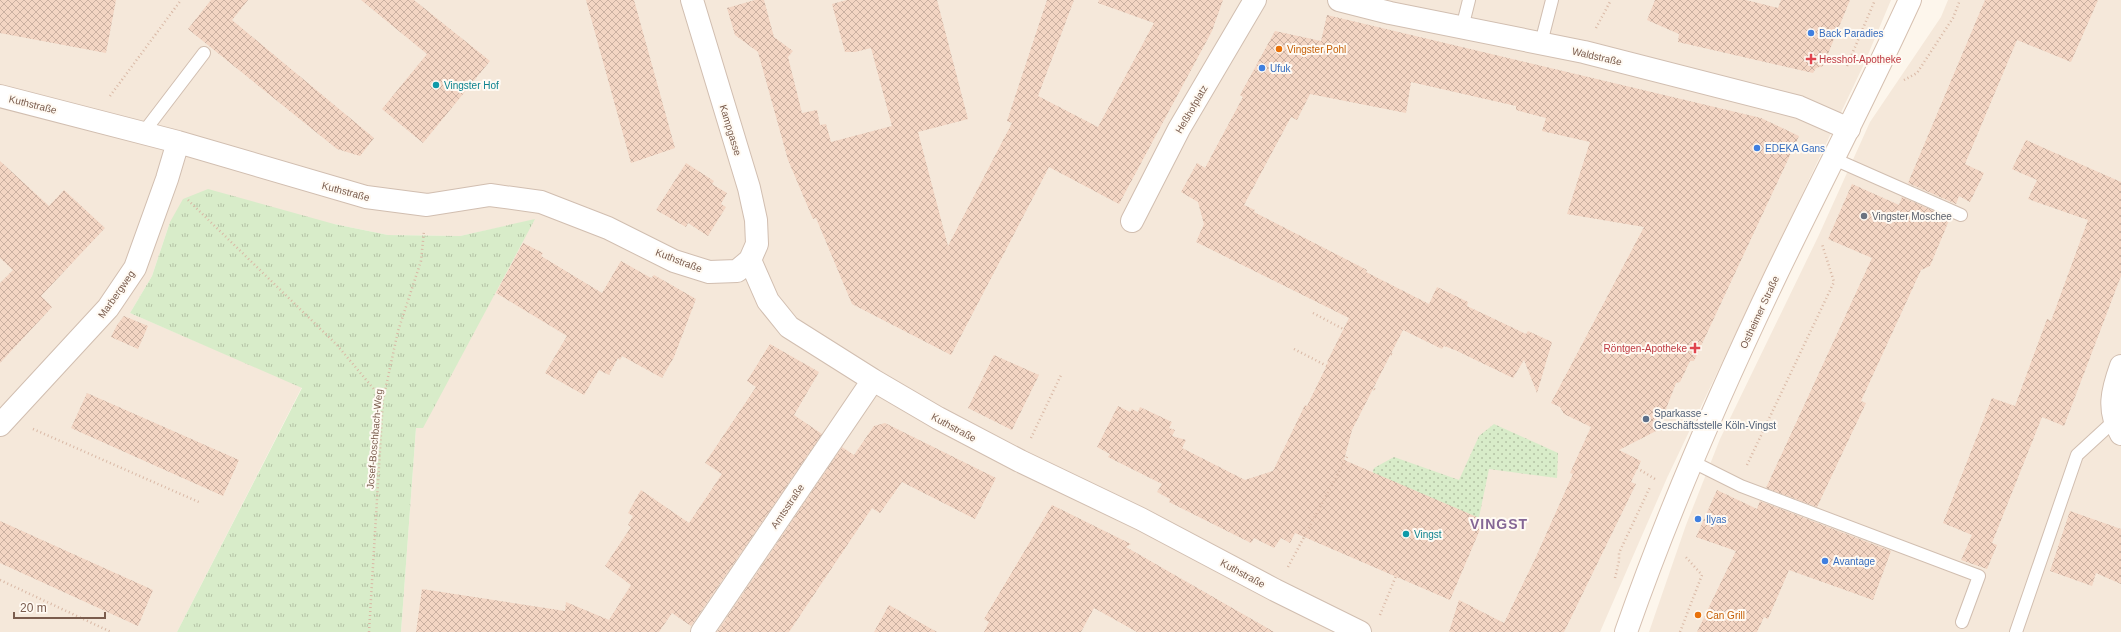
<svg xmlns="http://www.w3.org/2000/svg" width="2121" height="632" font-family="Arial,sans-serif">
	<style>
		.residential { fill: #f5e8da }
		.grass { fill: url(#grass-dots) }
		.park { fill: url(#park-tufts) }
		.building { fill: url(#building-cross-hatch) }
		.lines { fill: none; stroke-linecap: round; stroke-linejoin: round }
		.service-casing { stroke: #d1beb0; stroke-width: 14 }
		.minor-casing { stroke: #d1beb0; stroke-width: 24 }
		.secondary-casing { stroke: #d6c0b0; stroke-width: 24 }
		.path { stroke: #d9b8a5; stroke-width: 2.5; stroke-dasharray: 1 3; stroke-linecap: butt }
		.service { stroke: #fff; stroke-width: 12 }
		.minor { stroke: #fff; stroke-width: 22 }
		.secondary { stroke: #fff; stroke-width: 22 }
		.shop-dot { fill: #3f7fe0; stroke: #fffaf3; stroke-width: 1.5 }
		.food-dot { fill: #e8710a; stroke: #fffaf3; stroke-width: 1.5 }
		.health-dot { fill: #e0444e; stroke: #fffaf3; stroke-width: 1.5 }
		.culture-dot { fill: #0f9aa8; stroke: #fffaf3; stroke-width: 1.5 }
		.worship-dot { fill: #6b7280; stroke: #fffaf3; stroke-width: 1.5 }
		.service-dot { fill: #5c6f8a; stroke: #fffaf3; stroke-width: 1.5 }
		.labels { text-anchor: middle; stroke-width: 4; stroke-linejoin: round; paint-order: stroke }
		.shop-label { font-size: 10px; fill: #366cbe; stroke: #fffaf3; text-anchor: start }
		.food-label { font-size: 10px; fill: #c56008; stroke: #fffaf3; text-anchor: start }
		.street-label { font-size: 10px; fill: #7a5c4d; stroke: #fffaf3 }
		.health-label { font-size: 10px; fill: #be3a42; stroke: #fffaf3; text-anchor: start }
		.culture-label { font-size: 10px; fill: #0d838f; stroke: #fffaf3; text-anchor: start }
		.worship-label { font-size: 10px; fill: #5b616d; stroke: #fffaf3; text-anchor: start }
		.service-label { font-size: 10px; fill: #4e5e75; stroke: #fffaf3; text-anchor: start }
		.district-label { font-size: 14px; font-weight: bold; letter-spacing: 1px; fill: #846695; stroke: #fffaf3 }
	</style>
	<defs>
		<pattern id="grass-dots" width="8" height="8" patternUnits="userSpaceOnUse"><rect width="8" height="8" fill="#d8ecc9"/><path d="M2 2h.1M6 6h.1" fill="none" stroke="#b4c2a5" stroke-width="1.8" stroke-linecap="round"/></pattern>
		<pattern id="park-tufts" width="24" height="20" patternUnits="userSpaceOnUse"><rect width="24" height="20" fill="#d8ecc9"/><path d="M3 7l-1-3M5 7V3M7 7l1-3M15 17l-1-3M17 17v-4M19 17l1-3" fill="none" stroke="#b4c2a5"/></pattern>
		<pattern id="building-cross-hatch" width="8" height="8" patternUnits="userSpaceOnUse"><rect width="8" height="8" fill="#f3d5c3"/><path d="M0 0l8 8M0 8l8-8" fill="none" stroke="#cab0a1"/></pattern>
	</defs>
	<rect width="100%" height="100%" fill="#fdf6ec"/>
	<path class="residential" d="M0,0h1891l-27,64 -197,414 -67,154h-1199l15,-204 118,-208 -74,16 -72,-1 -54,-11 -164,-2 -18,54 -22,37 172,74 -125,245h-177z
		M1948,0h173v632h-472l37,-107 34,-86 98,-202 52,-115 71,-105z"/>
	<path class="grass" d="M1494,424l64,29 -1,25 -68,-9 -11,53 -107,-45 3,-9 20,-11 65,23 20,-44z"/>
	<path class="park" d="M208,189l126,35 54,11 72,1 75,-17 -112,209h-7l-15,204h-224l125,-244 -172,-75 22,-37 18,-54 13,-23z"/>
	<path class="building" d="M0,0h116l-10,53 -106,-20z
		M211,0h37l-16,20 142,118 -14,18 -23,-7 -149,-120z
		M361,0h53l76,61 -67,82 -41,-34 45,-55z
		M586,0h48l41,148 -44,15z
		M755,0h9l10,37 19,14 -5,6 14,56 15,-3 3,15 6,-1 5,18 61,-16 -21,-78 -16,4h-10l-13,-48 15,-4h90l31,119 -50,13 30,114 64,-123 -5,-2 40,-121h27l-36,96 60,31 56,-104 -56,-20 1,-3h124l-11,31 -93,173 -70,-37 -98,188 -99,-51 -36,-86 -3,1 -25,-59 -30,-108 -23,-17 -8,-27z
		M1655,0h91l32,8 3,-8h69l-27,66 -7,2 -3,5 -135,-31 1,-8 -32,-14z
		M1985,0h113l-27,62 -54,-22 -52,124 19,9 -14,29 -11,-6 -3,8 -48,-21z
		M1327,15l434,103 38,18 -105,225h-4l-10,21 -4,1 -18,47 -39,20 22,11 -10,21 5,2 -72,148h-115l10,-32 45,23 31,-64 38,-85 -3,-1 21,-46 -27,-13 -4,-7 -9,-4 93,-176 -77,-13 23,-72 -48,-11 4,-13 -30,-8v-4l-105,-24 -5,31 -96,-19 -13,26 -6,-3 -47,88 11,5 -1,2 113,58 -1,2 63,32 8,-17 31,15 -1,4 59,28 2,-3 24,11 -15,51 -13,-33 -11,18 -58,-28 -11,-4 -2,3 -39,-19 -51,100 -8,30 140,60 -34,80 -155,-67 -5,10 -9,-5 -7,10 -20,-10 -3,5 -82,-41 1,-3 -13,-7 5,-8 -54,-27 2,-3 -13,-7 21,-41 12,6 2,-3 6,3 2,-5 32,15 -3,6 6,2 -3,6 14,4 -4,8 63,32 28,-9 32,-66 2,1 21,-43 -1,-1 22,-44 -153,-76 8,-18 -6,-22 -17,-10 16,-29 8,5 38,-71 -3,-2 35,-64 46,10z
		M2026,140l95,42v94l-57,150 -22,-9 -50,126 5,2 -10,24 -26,-9 11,-25 -29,-12 49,-125 23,8 32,-87 4,2 37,-101 -60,-21 9,-19 -25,-11z
		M0,161l49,45 15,-16 41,38 -64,68 11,11 -52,56v-80l13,-13 -13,-12z
		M686,163l28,18 -2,3 15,9 -6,11 5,3 -18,29 -20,-13 -2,4 -30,-17z
		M1852,184l47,21 3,-8 48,21 -20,48 -9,4 -60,131 5,2 -49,104 -51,-19 106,-230 -44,-19z
		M523,243l20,10 -2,3 61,37 19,-32 30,17 3,-3 42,24 -22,58 -12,21 -40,-22 -2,4 -2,-2 -9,17 -10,-5 -15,25 -39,-22 22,-37 -71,-43z
		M124,316l24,10 -10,23 -27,-12 6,-12z
		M770,344l49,28 -25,43 28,19 -131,192 -19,-13 -13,19h-243l6,-43 143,22 1,-9 43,18 22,-35 -26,-19 26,-39 -3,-2 5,-9 -5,-3 13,-23 48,33 33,-49 -17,-11 51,-76 -9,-6z
		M994,355l45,20 -27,55 -44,-22z
		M87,393l152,67 -16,36 -152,-68z
		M885,423l111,55 -21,41 -73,-37 -22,31 -8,-5 -83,124h-72l125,-185 12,8 20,-29z
		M1717,490l40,19 3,-8 131,50 -18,49 -84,-30 -21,49 -4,-2 -7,15h-60l39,-81 -40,-14z
		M1052,505l79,39 -5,3 148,85h-137l-43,-24 -13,24h-97l5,-10 -5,-3z
		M2070,511l51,18v55l-25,-11 -4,13 -42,-15z
		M0,521l153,69 -15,36 -138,-63z
		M889,605l48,27h-63z"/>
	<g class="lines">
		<defs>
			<path id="service" d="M1462,28l7,-28
				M1541,43l11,-43
				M143,133l61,-80
				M1834,159l127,56
				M1691,461l50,25 238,90 -17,46
				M2016,632l61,-177 37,-34"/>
			<path id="minor" d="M1339,0l51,13 194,39 215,55 50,22
				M0,96l178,46 188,55 61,8 63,-10 51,7 67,26 66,33 35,11 28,-1 13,-11 7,-16 -1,-24 -7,-32 -57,-188
				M1132,221l47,-92 76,-129
				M750,260l18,41 21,26 84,53 65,38 82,43 121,58 134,71 85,42
				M2121,366c-9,25 -14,44 0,68
				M0,425l108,-117 27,-40 32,-89 11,-37
				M702,632l171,-252"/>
			<path id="secondary" d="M1626,632c43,-123 95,-242 151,-359 44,-91 91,-181 133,-273"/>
		</defs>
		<use href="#service" class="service-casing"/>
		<use href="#minor" class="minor-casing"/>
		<use href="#secondary" class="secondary-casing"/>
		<path class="path" d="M1596,28l15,-28
			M1847,66l28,-66
			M1904,80l13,-7 36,-55 7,-18
			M110,96l71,-96
			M188,200l149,145 46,55
			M1313,313l32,17
			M1294,349l33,17
			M1391,354l2,1
			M1374,389l1,1
			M33,429l168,74
			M1031,438l30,-63
			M1747,465l87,-183 -12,-38
			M1637,468l18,11
			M1288,567l60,-112
			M1615,578l4,-17v-8l31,-66
			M0,580l111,52
			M1380,615l16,-39
			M369,632l14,-232 15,-69 23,-70 3,-30
			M1680,632l22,-57 -18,-20"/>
		<use href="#service" class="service"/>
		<use href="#minor" class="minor"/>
		<use href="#secondary" class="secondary"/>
	</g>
	<g class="shop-dot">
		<circle cx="1811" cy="33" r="4"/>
		<circle cx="1262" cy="68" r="4"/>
		<circle cx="1757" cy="148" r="4"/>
		<circle cx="1698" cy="519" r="4"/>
		<circle cx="1825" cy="561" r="4"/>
	</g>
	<g class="food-dot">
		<circle cx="1279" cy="49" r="4"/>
		<circle cx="1698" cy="615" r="4"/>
	</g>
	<g class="health-dot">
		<path d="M1809 53h4v4h4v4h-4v4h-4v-4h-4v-4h4z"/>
		<path d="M1693 342h4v4h4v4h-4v4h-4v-4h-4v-4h4z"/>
	</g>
	<g class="culture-dot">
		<circle cx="436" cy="85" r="4"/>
		<circle cx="1406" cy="534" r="4"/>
	</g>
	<circle class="worship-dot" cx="1864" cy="216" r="4"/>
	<circle class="service-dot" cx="1646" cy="419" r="4"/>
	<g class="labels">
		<g class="shop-label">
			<text x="1819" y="37">Back Paradies</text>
			<text x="1270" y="72">Ufuk</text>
			<text x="1765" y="152">EDEKA Gans</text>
			<text x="1706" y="523">Ilyas</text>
			<text x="1833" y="565">Avantage</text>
		</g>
		<g class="food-label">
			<text x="1287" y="53">Vingster Pohl</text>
			<text x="1706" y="619">Can Grill</text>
		</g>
		<g class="street-label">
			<text transform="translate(1597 56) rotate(13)" y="4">Waldstraße</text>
			<text transform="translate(33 104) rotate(14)" y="4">Kuthstraße</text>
			<text transform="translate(1191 109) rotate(-60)" y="4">Heßhofplatz</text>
			<text transform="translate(731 130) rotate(73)" y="4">Kampgasse</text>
			<text transform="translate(346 191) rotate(15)" y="4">Kuthstraße</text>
			<text transform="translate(679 260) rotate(21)" y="4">Kuthstraße</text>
			<text transform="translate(116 294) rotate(-55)" y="4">Marbergweg</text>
			<text transform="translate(1759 312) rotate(-65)" y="4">Ostheimer Straße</text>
			<text transform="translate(954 427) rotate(28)" y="4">Kuthstraße</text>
			<text transform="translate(374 439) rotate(-85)" y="4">Josef-Boschbach-Weg</text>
			<text transform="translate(787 506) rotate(-56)" y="4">Amtsstraße</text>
			<text transform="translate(1243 573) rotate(28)" y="4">Kuthstraße</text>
		</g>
		<g class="health-label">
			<text x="1819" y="63">Hesshof-Apotheke</text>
			<text x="1687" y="352" text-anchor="end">Röntgen-Apotheke</text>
		</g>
		<g class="culture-label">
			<text x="444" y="89">Vingster Hof</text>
			<text x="1414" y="538">Vingst</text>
		</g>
		<g class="worship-label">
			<text x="1872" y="220">Vingster Moschee</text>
		</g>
		<g class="service-label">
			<text x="1654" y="417">Sparkasse -<tspan x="1654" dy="12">Geschäftsstelle Köln-Vingst</tspan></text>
		</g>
		<g class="district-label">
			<text x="1499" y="529">VINGST</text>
		</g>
	</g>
	<path d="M14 612v6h91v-6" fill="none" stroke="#7a5c4d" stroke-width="2"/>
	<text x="20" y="612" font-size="12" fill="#7a5c4d" stroke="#fffaf3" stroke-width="3" paint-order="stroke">20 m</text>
</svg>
